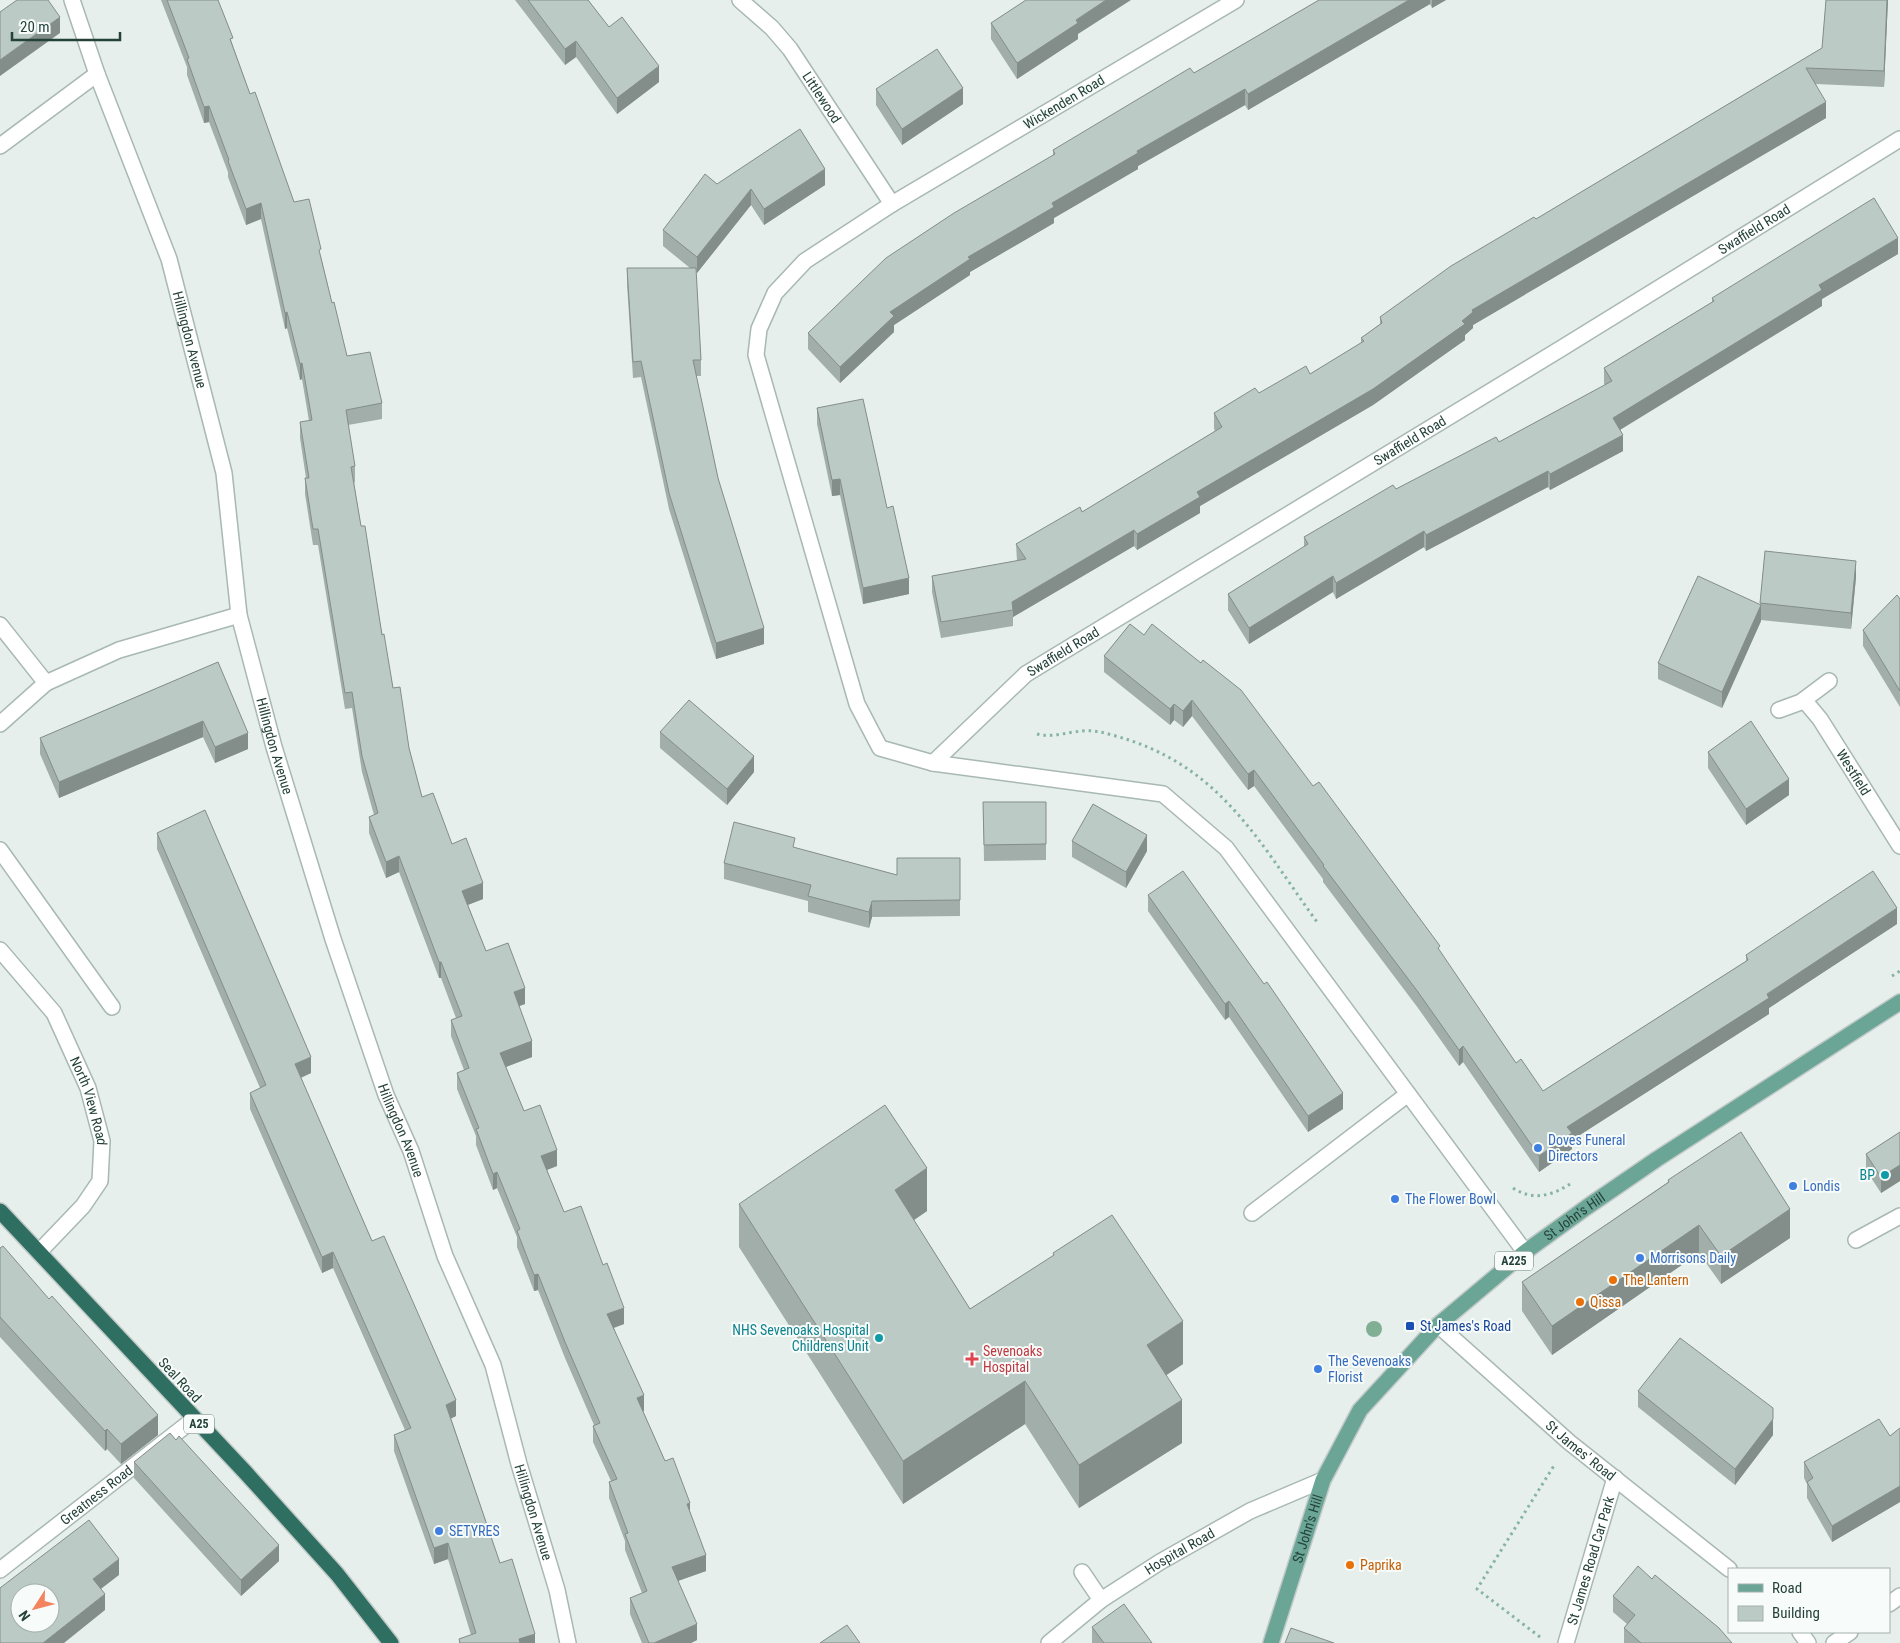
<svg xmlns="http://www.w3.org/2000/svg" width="1900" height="1643" font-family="'Roboto Condensed',sans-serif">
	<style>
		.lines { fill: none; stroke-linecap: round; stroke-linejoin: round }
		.minor-casing { stroke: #a8b8b2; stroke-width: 18 }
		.major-casing { stroke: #c2cac8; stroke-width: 18 }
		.highway-casing { stroke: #c2cac8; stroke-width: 18 }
		.path { stroke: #86b3a5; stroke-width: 3; stroke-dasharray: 2.5 4; stroke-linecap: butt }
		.minor { stroke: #fff; stroke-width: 15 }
		.major { stroke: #6aa596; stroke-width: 15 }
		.highway { stroke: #2f6f62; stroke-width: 15 }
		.tree { fill: #80af93 }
		.wall { fill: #a1aea9 }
		.shaded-wall { fill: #838d89 }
		.building { fill: #bbcac4; stroke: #838d89; fill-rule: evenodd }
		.shop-dot { fill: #3f7fe0; stroke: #f7fbf9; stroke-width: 2 }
		.culture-dot { fill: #0f9aa8; stroke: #f7fbf9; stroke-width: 2 }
		.food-dot { fill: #e8710a; stroke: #f7fbf9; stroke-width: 2 }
		.transit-dot { fill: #1a4fb4; stroke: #f7fbf9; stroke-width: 2 }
		.health-dot { fill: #e0444e; stroke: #f7fbf9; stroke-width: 2 }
		.labels { text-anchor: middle; stroke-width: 4; stroke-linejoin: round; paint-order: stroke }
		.shield { fill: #f7fbf9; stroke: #637a73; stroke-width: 1 }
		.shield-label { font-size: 12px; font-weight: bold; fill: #24423a }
		.street-label { font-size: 14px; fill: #24423a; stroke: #f7fbf9 }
		.shop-label { font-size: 14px; fill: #366cbe; stroke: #f7fbf9; text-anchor: start }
		.culture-label { font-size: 14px; fill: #0d838f; stroke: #f7fbf9; text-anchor: end }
		.food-label { font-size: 14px; fill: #c56008; stroke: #f7fbf9; text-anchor: start }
		.transit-label { font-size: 14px; fill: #164399; stroke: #f7fbf9; text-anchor: start }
		.health-label { font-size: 14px; fill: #be3a42; stroke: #f7fbf9; text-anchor: start }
	</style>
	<rect width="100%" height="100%" fill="#e6efeb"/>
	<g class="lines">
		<defs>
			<g id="minor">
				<path id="s1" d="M72,0l25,74 72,185 55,214 15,142 35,132 59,192 53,156 25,56 34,105 48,109 26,99 38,126 11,53"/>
				<path id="s2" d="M740,0l32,28 18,21 102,155"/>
				<path d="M1236,0l-344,204 -87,57 -30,32 -16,36 -3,26 101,349 23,44 53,15 230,31 63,54 299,404"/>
				<path d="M0,146l97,-72"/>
				<path d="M0,625l46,58 73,-33 120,-35"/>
				<path id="s3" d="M1804,700l16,19 80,127"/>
				<path d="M1779,710l22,-8 28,-21"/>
				<path d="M0,724l46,-41"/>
				<path id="s4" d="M933,763l93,-89 536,-326 338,-209"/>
				<path d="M0,850l112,157"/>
				<path id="s5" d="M0,950l54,63 34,75 14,53 -2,40 -17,25 -44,46"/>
				<path d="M1252,1213l156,-119"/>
				<path d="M1856,1240l44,-24"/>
				<path id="s6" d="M1438,1325l131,117 160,127"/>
				<path id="s7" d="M0,1570l194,-151"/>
				<path d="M1082,1572l19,28"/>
				<path d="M1889,1604l11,-8"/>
				<path d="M1800,1632l8,11"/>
				<path id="s8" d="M1049,1643l52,-43 59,-38 90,-51 73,-31"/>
				<path id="s9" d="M1566,1643l49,-165"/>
				<path d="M1834,1643l16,-11"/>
			</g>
			<g id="major">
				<path id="s10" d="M1271,1643l52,-163 37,-70 78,-85 87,-73 62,-45 70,-48 243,-157"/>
			</g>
			<path id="highway" d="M0,1211l246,262 91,101 54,69"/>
		</defs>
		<use href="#minor" class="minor-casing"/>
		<use href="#major" class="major-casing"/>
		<use href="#highway" class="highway-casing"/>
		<path class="path" d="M1037,734c14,4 31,-2 45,-3 11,-1 20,1 30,4 107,28 145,104 205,187
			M1892,976l8,-5
			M1513,1188c20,13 38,8 57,-4
			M1540,1637l-63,-48 78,-125"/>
		<use href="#minor" class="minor"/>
		<use href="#major" class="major"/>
		<use href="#highway" class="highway"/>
	</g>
	<circle class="tree" cx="1374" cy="1329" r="8"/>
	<path class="wall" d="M161,0h57l15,46 17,48 44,108 27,55 11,46 15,53 35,47v16l-34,6 7,41v16l-1,1 7,43 32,162 29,109 30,47 31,55 -15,6 18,46 39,53 -6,2 13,51 -26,10 18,44 33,55 -10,4 17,42 60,112 -10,4 30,83h-1l22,50 25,51 16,59 -28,10 19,59 -6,3h-49l-12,-29v-16l12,-5 -17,-43v-9l-16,-43v-16l2,-1 -18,-39v-16l1,-1 -29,-67 -27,-68 -4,1 -17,-44v-10l-20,-49 -4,2 -17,-45v-9l-19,-47v-16l7,-3 -13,-34v-16l5,-2 -15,-40h-2l-40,-106 -13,6 -17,-45v-16l5,-2 -12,-43 -10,-64 -7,1 -27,-164h-5l-8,-51v-16h1l-6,-40v-16l9,-1 -7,-42 -2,1 -13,-52 -2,1 -24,-110 -15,6 -18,-48v-5l-19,-50 -5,1 -17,-48v-8z
		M515,0h73l21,27 50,55 -42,32 -41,-57 -11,8z
		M1319,0h127l-14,8 -2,-4 -182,106 -3,-5 -107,61v3l-84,49v5l-84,49v3l-76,50v7l-54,51 -32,-34v-16l245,-177v-6l141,-77z
		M1826,0h62l-4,87 -68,-3 10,34 -353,207v3l-8,7v5l-92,65 -173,101v7l-63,37 -3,-4 -121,71v9l-72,12 -9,-46v-16l85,-15 -1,-17 66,-32 133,-81 -1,-2v-16l45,-20 51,-19 51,-31v-5l19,-14v-7l156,-98 286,-171z
		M991,23l87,11v5l-61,40 -26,-40z
		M876,89l87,15 -61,41 -26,-40z
		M717,184l108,1 -61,40 -13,-20 -54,68 -1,-1 5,88v16h-5l22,102 46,166 -48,15 -47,-150 -28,-132 -8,1 -6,-94v-16h63l-27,-22v-16z
		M1898,254l-76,45v7l-202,124 3,21 -73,39 -2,-3 -122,64 -2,-4 -88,52 -3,-7 -84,52 -21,-34v-16l76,-47v-10l92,-48 103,-47 106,-57 -1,-1v-16l108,-66v-4z
		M817,408l70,100 22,86 -46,10 -23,-109 -8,1 -15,-72z
		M1765,551l91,26 -5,52 -90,-9v1l-39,87 -64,-29v-16l102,-58z
		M1900,599v108l-37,-61v-16z
		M1130,624l183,162 127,166 76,111 27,28 203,-130v-6l151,-31 -128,84v6l-197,126v9l-33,23 -76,-110 -4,4 -41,-58 -95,-126v-3l-69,-93 -6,4 -56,-74 -9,11 -9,-7 -4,5 -66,-53v-16z
		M218,662l30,87 -33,14 -12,-26 -144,61 -19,-44v-16z
		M660,732l94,40 -27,33 -67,-57z
		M1708,752l81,43 -43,30 -38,-57z
		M983,802h63v58l-62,1z
		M157,833l154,240 -10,5 71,163 84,175 -5,2 49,145 35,80h-76v-4l12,-4 -23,-76 -14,5 -40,-113v-16l11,-5 -72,-162 -11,5 -72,-164v-16l10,-5 -103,-239z
		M1072,841l75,10 -21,37 -54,-31z
		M795,848l102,27 63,-17v58l-88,1 -3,11 -61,-16v-11l-84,-22v-16z
		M1148,895l195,214 -35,23 -79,-115 -4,3 -77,-109z
		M1900,1132v49l-19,12 -15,-23v-16z
		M1668,1180l122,58 -69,46 -22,-31 -147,102 -30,-44v-29l146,-100z
		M739,1204l188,7 -13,9 56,89 83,-53v-3l130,111 -17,11 16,68 -103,65 -54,-84 -122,80 -164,-257z
		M0,1248l158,187 -37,29 -14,-15 -2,2 -105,-114z
		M1638,1391l135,44 -38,50 -97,-78z
		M1900,1428v74l-68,40 -25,-44v-14l-3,-6v-16l86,-26z
		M134,1462l145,99 -38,35 -107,-118z
		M1613,1596l119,47h-108v-15l3,-4 -14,-12z
		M1092,1627l60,16h-60z"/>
	<path class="shaded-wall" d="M1106,0h25l-53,34v5l-61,40v-16l59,-43z
		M1409,0h21v4l-182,106v-16z
		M1432,0h14l-14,8z
		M1887,0h1l-4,87v-16z
		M60,17v16l-60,43v-16z
		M576,41v16l-11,8v-16z
		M659,66v16l-42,32v-16z
		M963,88v16l-61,41v-16z
		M1245,89v16l-107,61v3l-84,49v5l-84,49v3l-76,50v7l-54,51v-16l50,-55 78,-55 84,-54 85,-52z
		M1826,102v16l-353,207v3l-8,7v5l-92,65 -173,101v7l-63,37v-16l60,-42 265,-171 10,-11z
		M209,106v16l-5,1v-16z
		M825,169v16l-61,40v-16z
		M751,189v16l-54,68v-16z
		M261,203v16l-15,6v-16z
		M1898,238v16l-76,45v7l-209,128v-16l206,-133z
		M287,312v16l-2,1v-16z
		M302,363v16l-2,1v-16z
		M1623,435v16l-73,39v-16z
		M1548,471v16l-122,64v-16z
		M840,479v16l-8,1v-16z
		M1134,530v16l-121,71v-7l-1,-8z
		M1424,531v16l-88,52v-16z
		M1856,561v16l-5,52v-16z
		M1333,576v16l-84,52v-16z
		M909,578v16l-46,10v-16z
		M1761,605v16l-39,87v-16z
		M764,628v16l-48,15v-16z
		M1192,700v16l-9,11v-16z
		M1174,704v16l-4,5v-16z
		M203,721v16l-144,61v-16z
		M248,733v16l-33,14v-16z
		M754,756v16l-27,33v-16z
		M1254,770v16l-6,4v-16z
		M1789,779v16l-43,30v-16z
		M1147,835v16l-21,37v-16z
		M399,856v16l-13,6v-16z
		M483,883v16l-21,8v-16z
		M872,901v16l-3,11v-16z
		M1897,908v16l-128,84v6l-197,126v9l-33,23v-16l28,-29z
		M439,962h2v16h-2z
		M525,988v16l-11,4v-16z
		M1229,1001v16l-4,3v-16z
		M532,1041v16l-32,12v-16z
		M1463,1046v16l-4,4v-16z
		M311,1057v16l-16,7v-16z
		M1343,1093v16l-35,23v-16z
		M557,1150v16l-16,6v-16z
		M1900,1165v16l-19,12v-16z
		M927,1168v43l-32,22v-43z
		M497,1172v16l-4,2v-16z
		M1790,1209v29l-69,46v-28z
		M1699,1225v28l-147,102v-29z
		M333,1252v16l-11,5v-16z
		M538,1274v16l-4,1v-16z
		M624,1308v16l-17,6v-16z
		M1183,1321v43l-36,24v-43z
		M1025,1381v43l-122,80v-43z
		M644,1395v16l-7,3v-16z
		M456,1400v16l-10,5v-16z
		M1182,1400v43l-103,65v-43z
		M158,1415v20l-37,29v-20z
		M1773,1419v16l-38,50v-16z
		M107,1429v20l-2,2v-20z
		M1900,1486v16l-68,40v-16z
		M690,1503v16l-3,-15z
		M448,1543v16l-14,5v-16z
		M279,1545v16l-38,35v-16z
		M706,1555v16l-34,12v-16z
		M119,1559v16l-26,20v-16z
		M105,1594v16l-41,33h-21z
		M697,1624v16l-6,3h-37z
		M535,1634v9h-16v-4z"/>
	<path class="building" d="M17,0h31l12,17 -60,43v-48z
		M167,0h51l15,38 -3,1 20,55 5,-2 39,110 15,-3 12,50 -2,1 13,53 2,-1 13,54 23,-4 12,51 -36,7 9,56 -4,1 10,59h4l17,109 2,-1 9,54 7,-1 9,61 13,49 11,-4 19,51 14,-6 17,45 -21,8 24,60 22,-8 17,45 -11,4 18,49 -32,12 24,58 16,-6 17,45 -16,6 23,56 17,-6 22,59 4,-2 17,45 -17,6 37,81 -7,3 28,63 8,-3 17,45 -3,1 19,51 -34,12 25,57 -43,19h-5l-19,-45 17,-7 -22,-57 3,-1 -19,-51 8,-3 -24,-53 7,-3 -35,-81 -27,-68 -4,1 -17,-44 3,-2 -23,-57 -4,2 -17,-45 3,-1 -22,-55 12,-5 -18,-48 11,-4 -21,-54h-2l-40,-106 -13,6 -17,-45 9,-4 -16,-57 -10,-64 -7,1 -27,-164h-5l-8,-51h4l-9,-56 12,-2 -10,-57 -2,1 -13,-52 -2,1 -24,-110 -15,6 -18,-48 1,-1 -20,-54 -5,1 -17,-48 2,-1z
		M528,0h60l21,27 13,-10 37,49 -42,32 -41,-57 -11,8z
		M1026,0h80l-30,20 2,3 -61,40 -26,-40z
		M1319,0h90l-161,94 -3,-5 -108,62 1,2 -86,50 2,4 -86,50 2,2 -80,53 4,4 -54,51 -32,-34 78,-75 68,-45 101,-59 -2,-4 137,-82 4,5z
		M1826,0h61l-3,71 -78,-3 20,34 -354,208 1,2 -11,9 3,3 -92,65 -176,103 3,5 -63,37 -3,-4 -122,72 1,8 -72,12 -9,-46 94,-17 -10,-15 64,-37 2,5 140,-85 -8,-14 41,-25 4,5 47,-27 4,8 54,-33 -3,-3 21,-15 -2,-6 71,-51 83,-49 2,2 286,-171z
		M937,49l26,39 -61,41 -26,-40z
		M800,129l25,40 -61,40 -13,-20 -54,68 -34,-27 42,-56 12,10z
		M1874,198l24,40 -79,47 3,5 -209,128 10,17 -73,39 -2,-3 -122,64 -2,-4 -88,52 -3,-7 -84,52 -21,-34 80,-50 -4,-7 89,-52 3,4 100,-52 3,5 113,-61 -8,-13 110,-67 -2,-3z
		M627,268h69l5,92h-8l25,118 46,150 -48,15 -47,-150 -28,-132 -8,1z
		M863,399l24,109 6,-2 16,72 -46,10 -23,-109 -8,1 -15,-72z
		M1765,551l91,10 -5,52 -91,-10z
		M1698,576l63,29 -39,87 -64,-29z
		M1897,595l3,4v92l-37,-61z
		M1130,624l14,11 8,-11 49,39 2,-3 38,30 72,96 6,-4 121,164 -2,2 78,115 5,-4 22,32 205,-131 -2,-5 127,-84 24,37 -130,86 2,4 -202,129 5,6 -33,23 -76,-110 -4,4 -41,-58 -95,-126 1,-1 -70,-95 -6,4 -56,-74 -9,11 -9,-7 -4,5 -66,-53z
		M218,662l30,71 -33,14 -12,-26 -144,61 -19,-44z
		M689,700l65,56 -27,33 -67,-57z
		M1751,721l38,58 -43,30 -38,-57z
		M983,802h63v42l-62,1z
		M1093,804l54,31 -21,37 -54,-31z
		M205,810l106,247 -16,7 77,177 12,-5 72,164 -10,5 54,158 12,-4 23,75 -16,5 1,4h-60l-1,-4 17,-6 -28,-90 -14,5 -40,-113 17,-7 -78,-176 -11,5 -72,-164 16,-8 -109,-252z
		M734,822l61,16 -2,9 104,28v-17h63v42l-88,1 -3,11 -61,-16 3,-11 -87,-22z
		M1183,871l81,113 3,-2 76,111 -35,23 -79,-115 -4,3 -77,-109z
		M885,1105l42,63 -32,22 75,119 84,-54 -1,-2 59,-38 71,106 -36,24 35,55 -103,65 -54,-84 -122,80 -164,-257z
		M1741,1132l49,77 -69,47 -22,-31 -147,101 -30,-44 147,-100 -1,-2z
		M1900,1132v33l-19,12 -15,-23z
		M3,1246l46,53 3,-3 106,119 -37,29 -14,-15 -2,2 -105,-114v-69z
		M1680,1338l93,70v11l-38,50 -97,-78z
		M1879,1419l11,17 10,-8v58l-68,40 -25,-44 6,-4 -9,-16z
		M170,1433l6,7 3,-4 100,109 -38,35 -107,-118z
		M89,1520l30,39 -26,20 12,15 -62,49h-43v-55zM20,1593h30v30h-30z
		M1638,1566l14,13 3,-4 64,53 13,15h-91l-17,-15 11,-13 -22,-19z
		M1124,1604l28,39h-48l-12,-16z
		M847,1625l13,18h-40z
		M1291,1628l43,15h-49z"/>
	<g class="shop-dot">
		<circle cx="1538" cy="1148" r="5"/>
		<circle cx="1793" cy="1186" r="5"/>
		<circle cx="1395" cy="1199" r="5"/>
		<circle cx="1640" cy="1258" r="5"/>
		<circle cx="1318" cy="1369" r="5"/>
		<circle cx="439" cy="1531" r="5"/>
	</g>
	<g class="culture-dot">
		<circle cx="1885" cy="1175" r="5"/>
		<circle cx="879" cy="1338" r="5"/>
	</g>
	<g class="food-dot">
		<circle cx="1613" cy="1280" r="5"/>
		<circle cx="1580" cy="1302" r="5"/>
		<circle cx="1350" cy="1565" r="5"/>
	</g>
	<rect class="transit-dot" x="1405" y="1321" width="10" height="10" rx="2.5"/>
	<path class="health-dot" d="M969.5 1351.5h5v5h5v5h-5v5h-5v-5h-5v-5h5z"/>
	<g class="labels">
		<g class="shield">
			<rect x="1495" y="1251.5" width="38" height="19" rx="4"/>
			<rect x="184" y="1414.5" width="30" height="19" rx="4"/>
		</g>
		<g class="shield-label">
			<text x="1514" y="1265">A225</text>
			<text x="199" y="1428">A25</text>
		</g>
		<g class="street-label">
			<text dy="5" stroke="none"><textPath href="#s2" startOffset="128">Littlewood</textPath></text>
			<text transform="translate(1064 102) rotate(-31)" y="5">Wickenden Road</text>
			<text dy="5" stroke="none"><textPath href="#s4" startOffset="982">Swaffield Road</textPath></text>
			<text dy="5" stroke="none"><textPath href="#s1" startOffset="360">Hillingdon Avenue</textPath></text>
			<text dy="5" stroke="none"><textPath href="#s4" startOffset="578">Swaffield Road</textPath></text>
			<text dy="5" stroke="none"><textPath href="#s4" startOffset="172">Swaffield Road</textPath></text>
			<text dy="5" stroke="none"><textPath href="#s1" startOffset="776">Hillingdon Avenue</textPath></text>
			<text dy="5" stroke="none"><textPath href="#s3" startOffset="88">Westfield</textPath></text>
			<text dy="5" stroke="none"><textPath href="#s5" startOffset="178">North View Road</textPath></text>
			<text dy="5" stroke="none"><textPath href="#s1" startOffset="1181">Hillingdon Avenue</textPath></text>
			<text dy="5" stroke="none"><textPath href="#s10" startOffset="540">St John's Hill</textPath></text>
			<text transform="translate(180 1380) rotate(47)" y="5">Seal Road</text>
			<text dy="5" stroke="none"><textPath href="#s6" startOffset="190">St James' Road</textPath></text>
			<text dy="5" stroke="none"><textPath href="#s7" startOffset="122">Greatness Road</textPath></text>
			<text dy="5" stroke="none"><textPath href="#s1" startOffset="1586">Hillingdon Avenue</textPath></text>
			<text dy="5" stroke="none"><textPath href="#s10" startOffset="120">St John's Hill</textPath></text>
			<text dy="5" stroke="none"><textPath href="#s8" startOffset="160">Hospital Road</textPath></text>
			<text dy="5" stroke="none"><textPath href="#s9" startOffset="86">St James Road Car Park</textPath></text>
		</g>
		<g class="shop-label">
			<text x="1548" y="1145">Doves Funeral<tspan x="1548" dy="16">Directors</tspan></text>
			<text x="1803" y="1191">Londis</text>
			<text x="1405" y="1204">The Flower Bowl</text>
			<text x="1650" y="1263">Morrisons Daily</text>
			<text x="1328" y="1366">The Sevenoaks<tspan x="1328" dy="16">Florist</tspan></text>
			<text x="449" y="1536">SETYRES</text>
		</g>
		<g class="culture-label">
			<text x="1875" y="1180">BP</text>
			<text x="869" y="1335">NHS Sevenoaks Hospital<tspan x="869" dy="16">Childrens Unit</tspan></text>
		</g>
		<g class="food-label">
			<text x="1623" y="1285">The Lantern</text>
			<text x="1590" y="1307">Qissa</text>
			<text x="1360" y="1570">Paprika</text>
		</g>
		<g class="transit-label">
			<text x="1420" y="1331">St James's Road</text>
		</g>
		<g class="health-label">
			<text x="983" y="1356">Sevenoaks<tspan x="983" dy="16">Hospital</tspan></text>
		</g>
	</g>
	<rect x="1728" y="1568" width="162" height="65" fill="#f7fbf9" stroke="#a3b1ad"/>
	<rect x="1738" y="1584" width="25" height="8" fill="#6aa596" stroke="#a3b1ad"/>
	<text x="1772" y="1593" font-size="15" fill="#24423a">Road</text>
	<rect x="1738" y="1606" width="25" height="15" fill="#bbcac4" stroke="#a3b1ad"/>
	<text x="1772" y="1618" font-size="15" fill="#24423a">Building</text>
	<g transform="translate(35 1608) rotate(234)"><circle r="24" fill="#f7fbf9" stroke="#a3b1ad"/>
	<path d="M0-4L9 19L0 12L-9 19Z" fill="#f4845f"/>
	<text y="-8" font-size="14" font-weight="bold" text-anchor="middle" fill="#24423a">N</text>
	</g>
	<path d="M12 32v8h108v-8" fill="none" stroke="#24423a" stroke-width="2.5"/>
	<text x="20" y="32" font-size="15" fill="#24423a" stroke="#f7fbf9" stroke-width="4" paint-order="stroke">20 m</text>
</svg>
